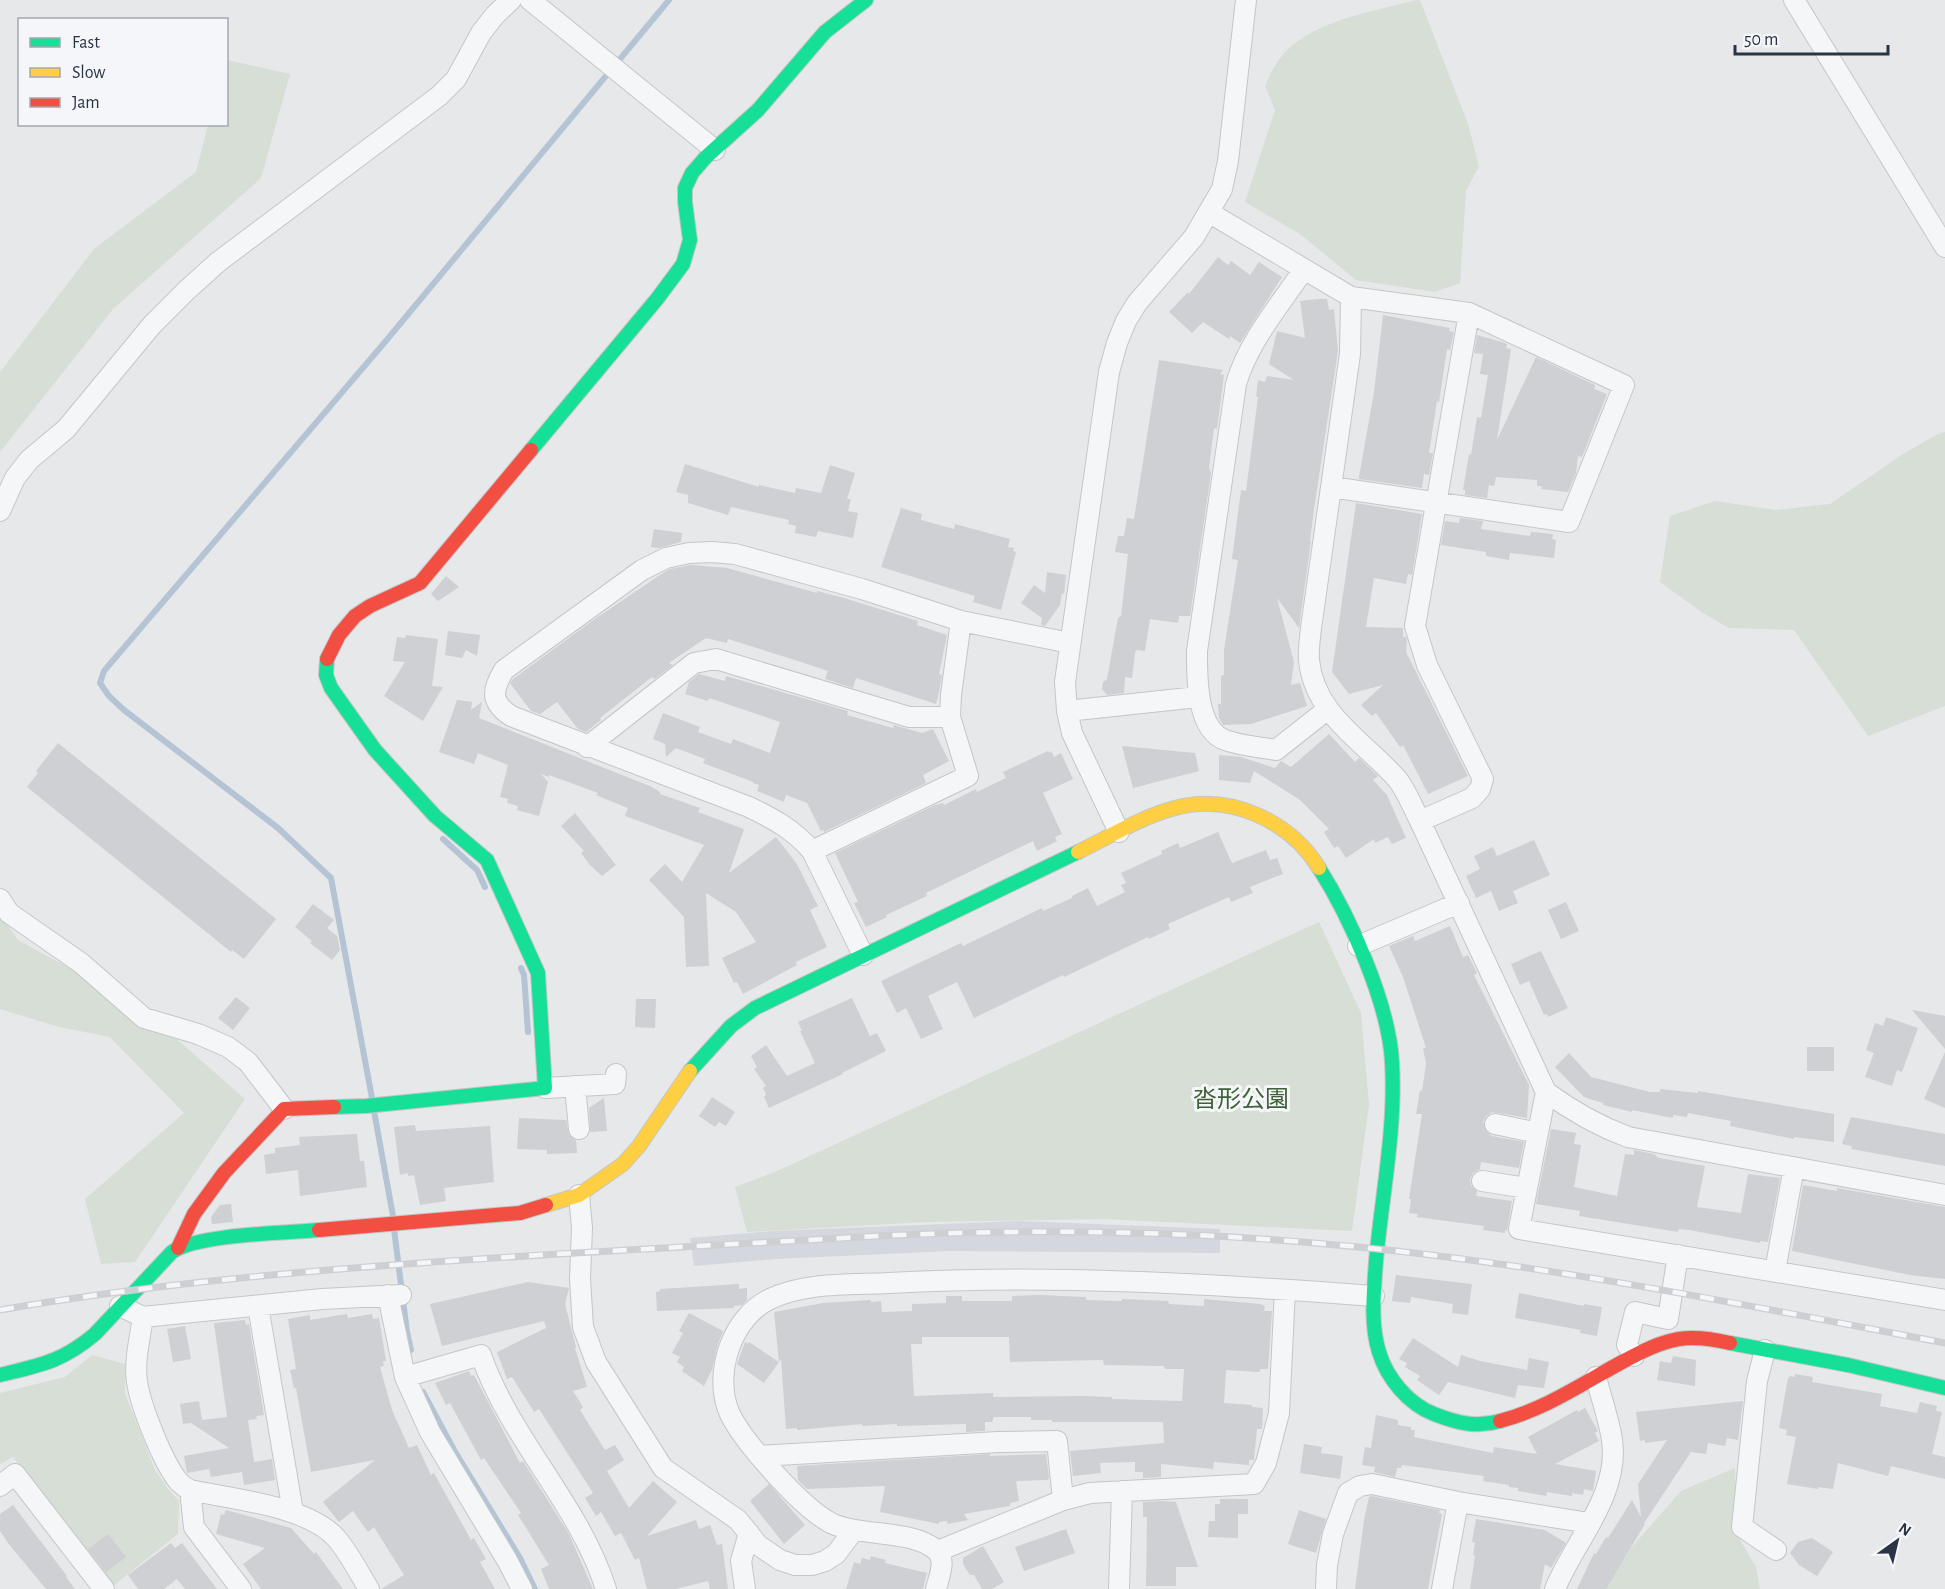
<svg xmlns="http://www.w3.org/2000/svg" width="1945" height="1589" font-family="'Alegreya Sans','Noto Sans JP',sans-serif">
	<style>
		.built { fill: #d4d7dd }
		.green { fill: #d6ded6 }
		.lines { fill: none; stroke-linecap: round; stroke-linejoin: round }
		.stream { stroke: #b4c4d5; stroke-width: 6 }
		.building { fill: #ced0d3; fill-rule: evenodd }
		.street-casing { stroke: #c4c6c8; stroke-width: 22 }
		.fast-casing { stroke: #c4c6c8; stroke-width: 16 }
		.slow-casing { stroke: #c4c6c8; stroke-width: 16 }
		.jam-casing { stroke: #c4c6c8; stroke-width: 16 }
		.street { stroke: #f5f6f7; stroke-width: 20 }
		.fast { stroke: #16e098; stroke-width: 14 }
		.slow { stroke: #ffcf43; stroke-width: 14 }
		.jam { stroke: #f24e42; stroke-width: 14 }
		.rail-casing { stroke: #cecfd2; stroke-width: 7 }
		.rail { stroke: #f4f6f9; stroke-width: 4.5; stroke-dasharray: 14; stroke-linecap: butt }
		.labels { text-anchor: middle; stroke-width: 6; stroke-linejoin: round; paint-order: stroke }
		.park-label { font-size: 24px; fill: #3f6138; stroke: #f4f6f9 }
	</style>
	<rect width="100%" height="100%" fill="#e6e8ea"/>
	<path class="built" d="M1019,1221l201,8v24l-269,-2 -175,8 -82,7 -4,-28 83,-7z"/>
	<path class="green" d="M1416,0h4l48,124 11,42 -13,25 -6,92 -25,9 -79,-12 -56,-46 -55,-32 30,-92 -10,-24c4,-8 8,-18 13,-25 28,-40 94,-49 138,-61z
		M227,60l63,14 -29,104 -148,131 -113,143v-80l94,-123 102,-77 12,-47 18,-1z
		M1945,432v274l-77,30 -74,-106 -65,-2 -26,-15 -43,-31 10,-66 45,-15 61,9 54,-6 73,-50 35,-20z
		M0,914l18,26 121,66 106,93 -110,163 -34,2 -16,-65 99,-86 -74,-76 -51,-10 -59,-18z
		M1319,922l42,91 8,92 -17,126 -248,-12 -178,3 -179,10 -12,-45 40,-15z
		M92,1355l33,9v29l30,77 13,19 11,12 -1,33 -65,52 -100,-129 -13,7v-71l65,-16z
		M1735,1468l1,65 20,34 4,22h-155l26,-41 50,-57z"/>
	<g class="lines">
		<path class="stream" d="M443,839l34,31 8,17
			M521,968l3,7 4,57
			M372,1098l-41,-220 -53,-50 -154,-118 -15,-14 -9,-13 4,-12 281,-329 284,-342
			M374,1111l19,105
			M394,1229l13,103 4,18
			M423,1392l31,58 66,108 15,31"/>
	</g>
	<path class="building" d="M1218,257l10,8 3,-4 19,14 9,-13 23,15 -42,66 -10,-7 -1,3 -26,-17 -11,11 -23,-21 19,-20 1,2z
		M1318,299h9l2,11 5,-1 4,42 -24,158 -4,32h1l-12,87 -22,-30 17,64 -3,23 9,-2 7,23 -56,18 -28,1 -4,-7 -1,-14h3v-28l3,-1v-25l14,-90 -6,-1 9,-69 5,1 12,-94h-2l2,-17 7,2 2,-6 27,4 -25,-16 8,-33 28,7 -5,-37z
		M1383,315l67,13 -1,3 5,1 -4,18 -3,-1 -8,53 -2,-1 -8,52h4l-4,22 -5,-1 -2,14 -63,-9v-2l15,-85z
		M1477,335l25,7 5,2 -1,4 5,1 -14,91 39,-83 59,28 -1,4 13,5 -25,63 -4,-1 -2,17 -8,19 -27,-3 1,-3h-5v-6l-41,-3 -2,9 -5,-1 -2,13 -22,-3v-5h-2l6,-36 2,1 6,-38 4,1 7,-43 -8,-1 3,-20 -9,-1z
		M1159,360l64,10 -3,4 4,1 -7,54 -3,-1 -5,40 2,5 -21,143h-11l-1,7 -28,-4 -5,32 -8,-1 -2,3 -3,25 -7,-1 -1,16 -17,2 -5,-6 1,-7 4,-3 11,-61 3,-2 7,-62 -13,-2 3,-16h6l3,-18 7,1z
		M685,464l74,23v-2l36,8 1,-5 25,5 9,-28 25,8 -8,26h4l-3,12 10,2 -5,25 -35,-7 -2,6 -21,-4 1,-7 -8,-2 1,-4 -58,-13 -3,8 -40,-12v-8l-12,-3z
		M1356,503l66,11 -10,61 -4,-1 -2,10 -32,-6 -8,49 37,1v9h3l1,3 -1,12 62,124 -40,18 -25,-49 -3,2 -24,-34 -4,3 -11,-11 22,-20 -34,9 -17,-22z
		M901,508l21,6 -1,6 33,9 1,-5 55,15 -2,8 6,1 -1,3 3,1 -15,58 -28,-8 2,-6 -94,-29z
		M1460,518l23,3 -2,8 49,7 1,-4 22,2 -1,5 4,1 -2,18 -44,-5 -1,7 -23,-4v-4l-45,-7 4,-24 14,2z
		M654,529l28,4 -1,9 -22,6 -8,-1z
		M691,565l36,3 90,25v-2l27,7 74,23 -1,4 30,10 -8,39 3,1 -3,17 -3,12 -80,-26 -3,10 -28,-9 3,-8 -27,-9 -73,-23 -1,4 -21,-5 -37,25 4,2 -16,12 -3,2 -2,-2 -52,41 1,2 -15,12 -8,-3 -21,-27 -17,12 -9,-3 -21,-28 3,-4 79,-58 71,-48 7,-4z
		M1047,572l19,3 -2,19 -2,-1 -2,12 -15,21 -4,-1 1,-7 -21,-15 13,-18 11,8z
		M446,576l13,11 -21,14 -7,-7z
		M448,631l32,4 -3,21 -11,-6 -4,8 -17,-3z
		M406,635l32,4 -6,47 11,1 -20,34 -39,-25 21,-34 -12,-1 4,-24 8,1z
		M699,674l26,7 1,-5 122,35 -1,4 46,13 1,-3 28,8 11,-4 16,32 -26,14 3,8 -102,49v-2l-3,1 -14,-28 -21,-8 -2,7 -27,-11 2,-6 -6,-2v-1l-50,-19 2,-4 -29,-11 -10,9 -1,-13 -12,-5 10,-26 37,14 -2,5 33,12 2,-5 37,14 10,-31 -71,-24 -1,3 -23,-7 4,-12z
		M457,700l15,2 -1,8 11,-8 -3,16 173,69 8,5v2l40,14 -2,4 46,17 -15,44 47,-36 21,27 21,42 -8,4 17,37 -31,15 1,3 -54,29 -6,-12 -3,1 -12,-25 34,-16 -20,-30 -30,-19 3,73 -23,1 -2,-50 -35,-37 16,-16 17,18 22,-37 -79,-29 3,-8 -32,-13 2,-2 -49,-18v2l-8,-3 7,8 -9,34 -22,-6 1,-4 -11,-3 1,-4 -8,-2 8,-32 -30,-12 -4,11 -35,-12z
		M1329,734l26,28 4,-4 19,18 -5,4 14,15 19,43 -14,6 -4,-7 -13,6 -1,-4 -28,19 -8,-12 -4,2 -10,-16 5,-3 -29,-29 -46,-29 -4,12 -31,-3v-25l22,2 34,11 6,-7 10,6z
		M58,743l218,176 -32,40 -12,-9 -1,2 -204,-165 11,-14 -2,-2z
		M1122,746l73,7 4,18 -66,17z
		M1048,751l1,2 2,-2 3,6 7,-4 12,26 -30,14 19,41 -7,3 2,4 -20,10 -4,-10 -107,52 1,3 -41,19 1,2 -21,10 -12,-24 4,-1 -23,-49 100,-48 8,-2 1,2 32,-16 1,3 29,-14 -3,-6z
		M575,813l41,52 -14,11 -12,-11 -9,-12 3,-2 -23,-25z
		M1218,832l14,31 34,-13 4,10 7,-2 6,16 -33,13 3,6 -22,9 -2,-5 -61,27 2,5 -21,10 -1,-2 -84,40 -1,-2 -89,43 -17,-36 -29,14 15,33 -22,10 -15,-31 -9,5 -16,-32 80,-38 2,3 79,-38 1,3 29,-13v-2l16,-8 9,18 28,-14 -4,-7 5,-2 -5,-10 41,-19 -1,-3 17,-8 2,5z
		M1534,840l16,35 -37,16 5,12 -19,8 -8,-20 -15,7 -10,-22 14,-7 -6,-13 19,-9 4,9z
		M1566,902l13,29 -18,8 -13,-29z
		M313,904l21,16 -7,8 10,8 3,14 -8,10 -22,-17 2,-2 -17,-14z
		M1450,926l13,31 5,-2 9,18 -3,2 55,110 -2,33 -35,-6 -6,4 -3,6 4,10 5,4 32,6 -5,26 -38,-6 -1,7 -7,4 -3,6 1,7 6,5 -1,5 36,5 -5,30 -2,-1v3l-22,-3 1,-4 -67,-9 1,-3 -9,-1 2,-14h-2l13,-85h-6l4,-24 2,1 4,-27 -3,-16h3l-23,-71 -14,-31 24,-10 2,5z
		M1541,951l27,57 -20,9 -1,-3 -3,1 -15,-34 -9,4 -9,-21z
		M236,997l14,11 -17,22 -15,-12z
		M852,998l18,38 7,-3 9,18 -44,22 1,1 -74,34 -5,-11 2,-3 -3,-6 3,-2 -12,-17 3,-2 -6,-11 15,-11 21,31 28,-13 -15,-32h2l-4,-9z
		M636,999h20l-1,29 -20,-1z
		M1912,1010l33,6v33z
		M1886,1017l32,11 -16,44 -5,-2 -5,16 -27,-9 9,-24 -8,-3 9,-27 8,3z
		M1807,1047h27v24h-27z
		M1945,1052v56l-21,-9z
		M1569,1053l22,24 59,15h10v-3l38,4v-2l136,23v28l-40,-5v2l-64,-13 1,-5 -43,-8 -1,4 -14,-2v3l-41,-8v2l-29,-7v-2l-19,-6 -29,-30z
		M712,1097l23,15 -9,14 -7,-4 -4,5 -16,-11z
		M604,1098l3,33 -17,1 -1,-24z
		M1851,1117l94,17v32l-94,-17 1,-3 -10,-2z
		M519,1118l47,2 3,15 7,5 1,13 -30,1v-4l-30,-1z
		M415,1125l1,6 74,-5 4,56 -50,6 2,13 -26,4 -6,-30 -6,1v-3l-8,2 -6,-48z
		M1551,1129l25,4 -2,11 7,1 -7,42 43,9 8,-42 9,1v-5l20,4 5,4 46,8 -8,41 44,6 7,-39 32,4 -12,64 -8,-1v2l-71,-13 -10,-1 -1,3 -74,-12 -25,-4 1,-5 -44,-7z
		M357,1134l3,27h4l3,26 -67,9 -2,-26 -32,4 -2,-19 11,-2v-5l25,-3 -1,-8z
		M1803,1185l34,6v-3l108,19v72l-35,-4 -118,-24z
		M231,1204l2,18 -21,2 -1,-7 9,-12z
		M1396,1275l76,9 -4,31 -16,-2 1,-9 -42,-7 -1,6 -18,-2z
		M528,1282l41,6 -4,16 11,43 -1,1 12,39 -14,4 10,16 -3,3 25,40 10,-5 9,15 -17,11 22,37 24,-27 24,21 -30,34 49,-16 3,9 11,-4 7,20 5,-1 6,45h-18l-2,-8 -32,8h-29l-8,-31 -4,2 -14,-27 -6,3 -14,-24 -5,4 -11,-18 8,-5 -54,-84 -5,3 -22,-35 -5,2 -10,-27 49,-24 -2,-7 -102,25 -12,-42z
		M739,1284v5l8,-1v12l-5,5 -8,1v2l-77,3 -1,-19 4,-1v-2z
		M1519,1293l65,13v-2l18,3 -5,29 -17,-3 1,-3 -66,-12z
		M1039,1295l47,2v3l35,1 1,-2 46,2 1,3 35,2v-7l56,5 5,2 -1,5h8l-4,58h-8v3l-34,-2 -2,33 28,2v2l11,1 -1,21h-5l-3,31h-5v5l-35,-3 -1,7 -52,-5v13l-18,1v-6h-8v-10l-35,1 1,10 -28,3 -3,-25 94,-8 -1,-21h-111v-2h-21v-3h-37l-2,5h-7v9l-19,1v-8l-69,2v-2l-35,2v-2l-65,6v-2l-11,1 -5,-70 -2,3 -5,-50 49,-9 48,-3v2l10,-1 1,11 30,-1v-7l34,-1v-7h16v5h50v-5zM922,1337h87l1,25 93,-2 1,5 60,1 1,3h19l-2,32 -70,-2v-2l-30,-1 -89,1v-4l-79,3 -3,-52h11z
		M689,1313l34,18 -5,13 -6,26 -8,16 -22,-15 2,-4 -7,-5 3,-5 -8,-4 11,-20 -4,-2z
		M347,1314l1,4 24,-4 1,5 6,-1 7,43h-3l1,5 -4,1 12,43 17,38 8,-3 14,30 3,-2 37,67 3,-2 12,21 -6,3 15,27h-114l23,-14 -30,-48 -6,5 -15,-21 -14,11 -16,-20 52,-42 -64,12 -15,-84h-2l-4,-18 6,-1 -8,-50 22,-4v5z
		M245,1320l1,5 3,-1 15,91 -8,1 1,3 -9,1 6,42 18,-3 3,21 -31,5 -2,-13 -31,5 -2,-8 -22,4 -3,-17 45,-8 -38,-25 -8,1 -3,-20 19,-3 3,19 25,-3 -13,-94z
		M185,1326l6,33 -18,3 -6,-33z
		M1413,1338l45,29 3,-12 19,6 47,9 2,-12 20,4 -5,26 -26,-3 -3,13 -67,-16 -9,13 -22,-15 3,-4 -15,-9 2,-4 -8,-4z
		M745,1342l3,2 1,-2 30,20 -15,21 -27,-19z
		M1673,1356l23,4 -1,26 -38,-6 3,-19 11,2z
		M469,1371l2,5 3,-1 46,88 3,-2 46,73 24,55h-44l-8,-20 8,-4 -31,-50 3,-2 -37,-55 -3,2 -31,-57 -4,2 -11,-22z
		M1795,1374l18,3 -1,5 70,12 -2,12 37,7 3,-11 17,4 -1,5 6,1 -10,42 13,3v22l-54,-13 -3,10 -50,-13 -5,26 -15,-2v2l-31,-5 9,-47 -10,-2 1,-5 -8,-2 9,-50 2,-2 5,1z
		M1743,1401l-5,39 -11,-2 -2,8 -17,-3 -2,11 -15,-2 -47,71 1,1 -39,65h-29l17,-36 2,1 10,-17 2,1 24,-38 9,17 -3,-33 29,-44 -22,3v-3l-5,1 -4,-29z
		M1585,1408l13,23 -3,2 4,8 -44,23 41,7 -3,20 -9,-2 -1,6 -11,-2v3l-25,-4 -1,4 -28,-5v-3l-9,-1v-2l-26,-4 1,-5 -82,-11 -1,3h-4l-2,9 -21,-5 1,-5 -13,-2 3,-18 6,1 5,-33 22,5v5l13,2v3h4l-1,7 79,16 1,-6 43,7 -9,-17 49,-27 1,2z
		M1304,1444l18,3 -1,6 22,3 -3,23 -40,-6z
		M990,1454v2l56,-2 3,24 -2,2 -31,1 3,20 -9,2v3l-46,8 4,6 -20,4 -1,-3 -8,1v2l-59,-12 5,-26 -78,3 -9,-9 -1,-14z
		M769,1484l36,41 -21,19 -34,-43z
		M1372,1496l68,14 -1,3 3,1 -14,75h-73l9,-69 5,-23z
		M1220,1499h28v15h-10v24l-30,-1 1,-16h6v-17h5z
		M1161,1501l15,1 22,65h-22v19h-30l1,-69h-4v-15z
		M13,1505l54,71 -1,1 9,12h-29l-38,-46 -8,-12v-17z
		M226,1510l65,18 23,26 2,-2 27,37h-82l-18,-25 22,-16 -49,-14 5,-20 3,1z
		M1299,1510l27,9 -10,34 -28,-9z
		M1476,1519l69,11 21,13 -15,25 -6,-4 -5,25h-70l5,-33 -2,-1 2,-12 -3,-1z
		M1066,1529l9,24 -51,18 -9,-24z
		M108,1534l18,23 -20,15 -18,-23z
		M1812,1538l21,14 -16,24 -18,-11 -9,-12 8,-11z
		M171,1543l4,5 7,-5 35,46h-32l-8,-10 -13,10h-26l-10,-14z
		M983,1546l21,36 -12,7h-10l-8,-14h-4l-7,-11v-6z
		M871,1556l15,4 -1,3 42,10 -4,16h-77l8,-27 6,2 2,-6 8,2z"/>
	<g class="lines">
		<defs>
			<path id="street" d="M530,0l185,150
				M1794,0l151,247
				M1210,213l141,84 118,16 155,72 -55,137 -238,-35
				M1304,269c-24,36 -56,73 -68,115l-39,267c0,25 -1,78 28,89 16,6 35,7 51,10l52,-41
				M1351,297l-1,57 -39,274c-1,11 -3,22 -2,32 5,55 56,82 89,120 9,12 15,28 22,41l126,271c26,19 52,34 82,45l317,58
				M0,511l15,-33 14,-18 37,-31 86,-104 35,-35 31,-28 221,-166 17,-17 25,-46 14,-18 16,-15
				M1067,711l131,-14
				M587,747l107,-84 22,-4 193,58h41
				M1420,821l52,-23 8,-9 3,-10 -56,-114 -12,-39 54,-313
				M1119,832l-47,-99 -5,-22 -2,-29 44,-310 8,-29 9,-22 11,-18 57,-66 28,-48 6,-28 18,-161
				M812,851l156,-75 -18,-59 1,-22 10,-74
				M0,899l9,14 72,50 63,55 54,16 30,13 20,15 36,47
				M1358,946l101,-43
				M863,955l-51,-104c-18,-21 -38,-32 -63,-44l-238,-91c-21,-14 -19,-26 -7,-46l138,-100 24,-12 23,-5 23,-1 23,2 127,35 99,32 109,22
				M575,1086l4,43
				M545,1088l70,-4 1,-10
				M1546,1092l-27,137 426,71
				M1495,1124l43,9
				M1482,1181l45,7
				M579,1195l3,33 -2,51 3,48 13,35 67,106 75,52 20,25 22,15 15,5h17l13,-4 11,-7 18,-24
				M1775,1271l19,-104
				M388,1295l17,82 25,55 77,128 15,29
				M120,1306l23,11c-3,21 -9,44 -6,65 4,25 26,81 42,100 3,3 7,6 11,8 41,9 119,16 147,49 12,14 22,34 32,50
				M258,1306l35,206
				M143,1317l179,-18 79,-4
				M1765,1350l-8,31 -15,146 34,23
				M1634,1356l-7,-11 8,-33 33,7 10,-64
				M405,1377l76,-22c29,84 98,149 125,234
				M760,1456l238,-14 59,-1 6,59
				M0,1486l15,-12 89,115
				M190,1490l4,37 47,62
				M938,1551l125,-51 27,-7 164,-9 12,-21 13,-50 6,-123
				M745,1589l-4,-28 8,-28
				M936,1589c3,-12 11,-30 0,-39 -24,-21 -76,-13 -105,-27 -29,-15 -89,-82 -102,-111 -16,-39 3,-95 41,-113 36,-17 80,-14 119,-16 161,-9 324,1 485,13
				M1119,1589l3,-98
				M1326,1589l1,-24 6,-31 15,-41 12,-7 12,-2 86,18 131,21
				M1442,1589l16,-87
				M1555,1589c19,-47 65,-94 57,-149 -3,-21 -11,-42 -16,-63"/>
			<path id="fast" d="M531,450l126,-151 26,-35 7,-24 -5,-38v-14l7,-15 14,-16 52,-47 67,-78 41,-32
				M327,659l-1,16 5,13 44,62 60,66 52,44 51,113 7,115 -179,18 -32,1
				M1319,868c31,49 70,136 73,194 4,66 -10,133 -16,199 -2,30 -6,62 3,91 8,26 29,52 55,62 23,9 42,14 66,7
				M690,1071l41,-45 24,-18 323,-156
				M1730,1343l118,22 97,23
				M0,1375c40,-10 62,-13 95,-41l77,-82c26,-18 113,-19 147,-22"/>
			<path id="slow" d="M1078,852c31,-15 63,-35 97,-44 55,-15 115,13 144,60
				M546,1205l33,-10 44,-31 16,-18 51,-75"/>
			<path id="jam" d="M327,659l12,-24 16,-19 15,-10 50,-23 111,-133
				M319,1230l201,-17 26,-8
				M178,1248l16,-34 30,-41 60,-64 50,-2
				M1500,1421c46,-12 83,-38 124,-60 17,-9 36,-19 55,-22 17,-3 34,0 51,4"/>
		</defs>
		<use href="#street" class="street-casing"/>
		<use href="#fast" class="fast-casing"/>
		<use href="#slow" class="slow-casing"/>
		<use href="#jam" class="jam-casing"/>
		<use href="#street" class="street"/>
		<use href="#fast" class="fast"/>
		<use href="#slow" class="slow"/>
		<use href="#jam" class="jam"/>
		<defs>
			<path id="rail" d="M0,1310c139,-24 279,-37 420,-47 152,-11 305,-18 458,-27 160,-8 321,-5 480,11 197,19 392,59 587,96"/>
		</defs>
		<use href="#rail" class="rail-casing"/>
		<use href="#rail" class="rail"/>
	</g>
	<g class="labels">
		<g class="park-label">
			<text x="1241" y="1107">沓形公園</text>
		</g>
	</g>
	<rect x="18" y="18" width="210" height="108" fill="#f4f6f9" stroke="#a4a8b1" stroke-width="1.5"/>
	<rect x="30" y="38" width="30" height="9" fill="#16e098" stroke="#a4a8b1" stroke-width="1.5"/>
	<text x="72" y="48" font-size="18" fill="#2b3445">Fast</text>
	<rect x="30" y="68" width="30" height="9" fill="#ffcf43" stroke="#a4a8b1" stroke-width="1.5"/>
	<text x="72" y="78" font-size="18" fill="#2b3445">Slow</text>
	<rect x="30" y="98" width="30" height="9" fill="#f24e42" stroke="#a4a8b1" stroke-width="1.5"/>
	<text x="72" y="108" font-size="18" fill="#2b3445">Jam</text>
	<g transform="translate(1897 1541) rotate(34)" stroke="#f4f6f9" stroke-width="4.5" paint-order="stroke">
	<path d="M0-4.5L10 22L0 15L-10 22Z" fill="#2b3445"/>
	<text y="-9" font-size="16" font-weight="bold" text-anchor="middle" fill="#2b3445">N</text>
	</g>
	<path d="M1735 45v9h153v-9" fill="none" stroke="#2b3445" stroke-width="3"/>
	<text x="1744" y="45" font-size="18" fill="#2b3445" stroke="#f4f6f9" stroke-width="4.5" paint-order="stroke">50 m</text>
</svg>
